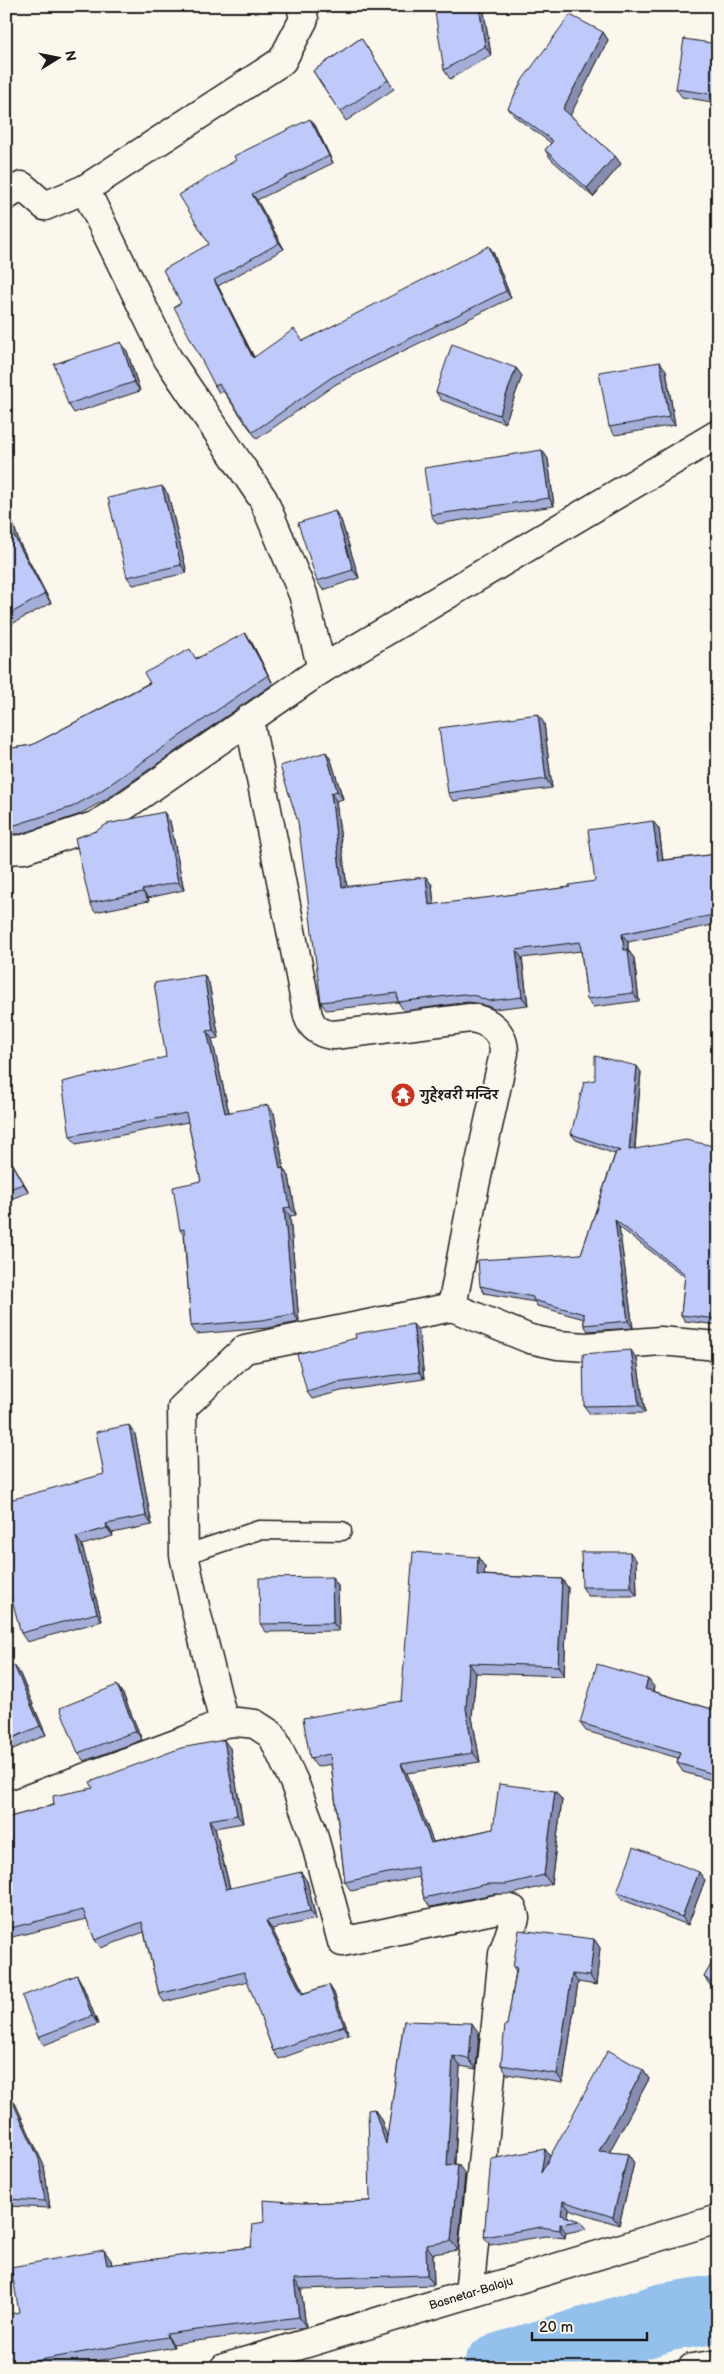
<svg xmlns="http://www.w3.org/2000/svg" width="724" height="2374" font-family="'Balsamiq Sans','Playpen Sans Deva',sans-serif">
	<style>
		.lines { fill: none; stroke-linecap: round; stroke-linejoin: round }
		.river { stroke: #93c0ed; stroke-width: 69 }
		.service-casing { stroke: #1c1c1c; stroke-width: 21 }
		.minor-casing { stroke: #1c1c1c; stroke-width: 31 }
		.tertiary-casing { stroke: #1c1c1c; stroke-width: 31 }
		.service { stroke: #fbf7ec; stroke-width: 18 }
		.minor { stroke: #fbf7ec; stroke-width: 28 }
		.tertiary { stroke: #fbf7ec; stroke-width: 28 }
		.wall { fill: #a4aed8; stroke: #1c1c1c }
		.shaded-wall { fill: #868db0; stroke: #1c1c1c }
		.building { fill: #bfcafb; stroke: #1c1c1c }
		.labels { text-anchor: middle; stroke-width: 4.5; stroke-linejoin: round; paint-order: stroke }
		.poi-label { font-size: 12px; font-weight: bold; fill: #1c1c1c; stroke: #fbf7ec; text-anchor: start }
		.street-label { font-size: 12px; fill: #1c1c1c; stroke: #fbf7ec }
	</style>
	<rect width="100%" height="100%" fill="#fbf7ec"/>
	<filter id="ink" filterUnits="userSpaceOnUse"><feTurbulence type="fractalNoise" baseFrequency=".02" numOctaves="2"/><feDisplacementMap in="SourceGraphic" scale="10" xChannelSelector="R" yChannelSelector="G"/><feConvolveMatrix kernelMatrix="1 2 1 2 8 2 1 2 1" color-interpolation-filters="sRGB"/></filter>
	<g filter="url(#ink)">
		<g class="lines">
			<path class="river" d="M498,2368l168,-51 52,-8"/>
			<defs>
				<path id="service" d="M184,1555l75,-25 83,1"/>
				<path id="minor" d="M301,6l3,13 -22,42 -197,128 83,170 95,140 40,95 19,75
					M6,196l16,-10 23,20 40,-17
					M452,1307l78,32 28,6 28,2 74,-6 58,5
					M224,1723l-28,-112 -12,-56 -2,-147 63,-59 207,-42 22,-117 30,-137c0,-20 -14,-33 -34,-35l-136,17c-12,0 -22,-7 -26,-19l-59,-297
					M6,1807l183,-68 35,-16 13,-1 18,2 17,11 22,47 18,48 30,112 155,-33 10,-1 6,2 2,8 -12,36 -34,340"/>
				<path id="tertiary" d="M6,850l18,-1 73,-24 225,-156 396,-235
					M224,2368l494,-149
					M692,2368l26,-4"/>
			</defs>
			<use href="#service" class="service-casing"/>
			<use href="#minor" class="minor-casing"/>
			<use href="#tertiary" class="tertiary-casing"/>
			<use href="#service" class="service"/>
			<use href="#minor" class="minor"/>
			<use href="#tertiary" class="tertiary"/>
		</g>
		<path class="wall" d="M483,6l8,49 -41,24 -6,-9z
			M603,32l5,8 -38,75 45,41 6,8 -28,33 -42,-38 -6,-9 6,-7 -37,-27 -6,-8z
			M361,38l33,51 -48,32 -33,-50z
			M718,44v59l-36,-6 -6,-8z
			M315,125l18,38 -76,37 27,49 -66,37 36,71 49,-16 190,-89 18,46 -175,86 -79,55 -34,-48 -4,2 -4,-7 -34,-83 28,-59 27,-84z
			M127,351l13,40 -66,22 -6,-9z
			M516,368l6,8 -17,47 -64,-23 -5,-8z
			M666,370l9,55 -60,10 -6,-8z
			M542,450l6,9 6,47 -117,18 -6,-9z
			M168,494l19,79 -54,12 -6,-8z
			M6,501l13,41 32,61 -45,24z
			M335,511l6,9 18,58 -36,12 -6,-9z
			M251,641l22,43 -168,116 -27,15 -57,19h-15v-85l26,-4 164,-87z
			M544,723l8,65 -99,13 -5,-8z
			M326,752l5,8 12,39 -7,2 11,86 79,-10 6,8 2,20 136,-18 25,-6 64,-52 4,31 55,-6v70l-90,18v8l6,8 5,43 -46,6 -6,-8 -6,-48 -59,7 6,47 -34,4 -12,-5 -14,-2 -64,9 -6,-9 -72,8 -5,-8z
			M170,821l14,69 -36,8 1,3 -54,11 -5,-9z
			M204,975l5,8 10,55 -7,1 17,73 45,1 10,57 5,6 7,39 -6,1 9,106 -31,6 -72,6 -5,-8 -7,-91 -4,-5 21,-49 -13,-59 -112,22 -6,-8 96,-79z
			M641,1072l-6,77 83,-2v178l-33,-4 -4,-6 4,-38 -66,-50 14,101 -45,3 -4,-6v-6l-47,-13 -2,-4 -51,-9 -4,-7 101,-32 34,-100 -39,-14 -5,-6z
			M6,1152l23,40 -23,9z
			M419,1331l5,48 -83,12 -29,8 -5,-7z
			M637,1359l8,54 -55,1 -6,-8z
			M135,1434l17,91 -40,8 1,3 -31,9 20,76 -75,21 -6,-9 83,-159z
			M636,1560l1,36h-49l-6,-9z
			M485,1567l-1,8 78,4 6,9 -4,88 -88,-3 -4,44 8,45 -73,11 26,69 60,-13 62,-38 7,9 -11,84 -38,10h-19l-64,13 -6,-9 -5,-21 -68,14 -6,-9 -14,-118 -14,3 -7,-9 91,-57z
			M332,1577l6,9 1,45 -73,1 -6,-8z
			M6,1669l14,5 26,61 -40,17z
			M648,1679l6,8 -1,4 65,20v71l-35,-10 -6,-9 1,-5 -92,-27 -6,-8z
			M123,1694l19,46 -58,21 -6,-8z
			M230,1748l13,75 -28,5 15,60 77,-7 9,38 -44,10 32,64 25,-8 5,8 15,41 -70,25 -6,-8 -25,-70 -84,21 -5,-8 -15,-62 -43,16 -6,-8 -8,-21 -75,18 -6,-7v-112l48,-13 39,-17z
			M705,1880l-17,45 -65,-25 -6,-8z
			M594,1939l6,9 -4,37 -18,-3 -15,101 -56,-9 -6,-9 15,-94 -3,-4z
			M718,1954v37l-8,-6 -6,-8z
			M82,1984l16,40 -54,21 -6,-8z
			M404,2021l75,12 -3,36 -16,-3 -5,98 10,10 -7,76 -25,4 1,31 -133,4 5,38 -133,17 1,3 -117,21h-51l13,-56 92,-52 1,5 139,-18 13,-25 40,-19 66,-2 4,-92 7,10 6,19z
			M643,2070l6,9 -40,73 19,2 6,9 -15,62 -50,-16 -1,8 12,4 6,8 -20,4 -1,5 -19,-2 -56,9 -6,-8 61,-88 5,8z
			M6,2095l8,6 30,65 6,42 -44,-2z"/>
		<path class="shaded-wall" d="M479,6h4l8,49 -6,-9z
			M603,32l5,8 -39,78 -6,-9z
			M310,119l5,6 18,38 -4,-7z
			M615,156l6,8 -28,33 -6,-9z
			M252,194l5,6 27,49 -5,-6z
			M489,246l4,6 18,46 -5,-7z
			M214,280l4,6 39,78 -4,-6z
			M121,342l6,9 13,40 -6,-9z
			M660,362l6,8 9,55 -6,-8z
			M516,368l6,8 -17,47 -6,-8z
			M542,450l6,9 6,47 -5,-8z
			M162,486l6,8 19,79 -6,-8z
			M6,501l13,41 32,61 -6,-9 -32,-60 -7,-22z
			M335,511l6,9 18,58 -6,-8z
			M245,633l6,8 22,43 -5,-9z
			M538,714l6,9 8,65 -6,-9z
			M326,752l5,8 12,39 -6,-8z
			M331,793l5,8 12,95 -6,-9z
			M164,812l6,9 14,69 -6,-8z
			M653,821l6,8 5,40 -6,-8z
			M426,877l6,8 3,29 -6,-9z
			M142,890l6,8 1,3 -6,-9z
			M622,934l6,8v8l6,8 5,43 -6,-8 -9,-43z
			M516,950l6,8 6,47 -6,-8z
			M6,970l3,38 -3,-3z
			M204,975l5,8 10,55 -6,-8z
			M207,1031l5,8 19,82 -6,-8z
			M637,1066l4,6 -7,84 -5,-6z
			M268,1105l6,8 10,57 5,6 7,39 -6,-8 -10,-38z
			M6,1152l23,40 -6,-8 -17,-30z
			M284,1208l6,8 9,106 -5,-8z
			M615,1220l4,7 14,101 -5,-7z
			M413,1324l6,7 5,48 -5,-7z
			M631,1350l6,9 8,54 -6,-8z
			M129,1425l6,9 17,91 -6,-9z
			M106,1524l6,9 1,3 -6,-8z
			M76,1537l6,8 20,76 -5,-8z
			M630,1552l6,8 1,36 -6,-9z
			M478,1557l7,10 -2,17 -6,-9z
			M332,1577l6,9 1,45 -6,-8z
			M562,1579l6,9 -4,88 -6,-10z
			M469,1663l7,10 -4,44 8,45 -7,-9 -7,-45z
			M14,1665l6,9 26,61 -6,-9z
			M648,1679l6,8 -3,10 -6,-8z
			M117,1685l6,9 19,46 -6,-9z
			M224,1740l6,8 13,75 -6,-8z
			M401,1764l6,9 30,79 -6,-9z
			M555,1791l7,9 -11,84 -7,-9z
			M209,1820l6,8 17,69 -6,-8z
			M301,1872l6,9 9,38 -6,-8z
			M699,1872l6,8 -17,45 -6,-8z
			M266,1921l6,8 36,73 -6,-8z
			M594,1939l6,9 -4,37 -6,-9z
			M572,1974l6,8 -15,101 -6,-9z
			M77,1975l5,9 16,40 -6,-8z
			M329,1985l5,8 15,41 -5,-8z
			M472,2023l7,10 -3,36 -7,-10z
			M453,2056l7,10 -6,110 -7,-10z
			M643,2070l6,9 -44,81 -6,-9z
			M9,2094l5,7 30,65 6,42 -5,-7z
			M374,2109l7,10 12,35 -7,-10z
			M545,2149l6,9 -10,15z
			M628,2154l6,9 -15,62 -6,-8z
			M458,2164l7,10 -7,76 -7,-9z
			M563,2201l6,8 -2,14 -6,-8z
			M560,2224l6,9 -1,5 -5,-8z
			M426,2245l7,9 1,31 -7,-10z
			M104,2250l7,10 3,15 -7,-10z
			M294,2279l7,10 5,38 -7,-10z
			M166,2334l7,10 1,3 -7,-10z"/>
		<path class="building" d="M434,6h45l6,40 -41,24z
			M570,15l33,17 -40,77 52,47 -28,32 -42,-38 8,-9 -45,-33 15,-29z
			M361,38l27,42 -48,32 -27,-41z
			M684,39l34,5v51l-42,-6z
			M310,119l19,37 -77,38 27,49 -65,37 39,78 41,-29 9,12 186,-95 17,45 -174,86 -79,55 -34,-48 -4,2 -41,-79 7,-4 -18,-33 46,-26 -30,-49 57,-35 -2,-4z
			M121,342l13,40 -66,22 -14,-40z
			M452,344l64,24 -17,47 -63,-23z
			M660,362l9,55 -60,10 -10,-55z
			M542,450l7,48 -118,17 -7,-47z
			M162,486l19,79 -54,12 -19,-79z
			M335,511l18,59 -36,11 -19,-58z
			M6,512l7,22 32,60 -39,22z
			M245,633l23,42 -169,117 -27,15 -57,18 -9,1v-77l26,-4 118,-62 -6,-10 46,-24 6,10z
			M538,714l8,65 -98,14 -9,-65z
			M326,752l11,39 -6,2 11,94 84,-10 3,28 141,-18 -1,-2 26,-4 -7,-51 65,-9 5,40 60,-7v60l-96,20 2,16h4l5,43 -46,6 -7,-57 -64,8 6,47 -34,4 -12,-5 -13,-2 -65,8 -1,-9 -76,9 -23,-180 -18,-56z
			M164,812l14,70 -36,8 1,2 -53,11 -15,-65 21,-7 11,-7z
			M204,975l9,55 -6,1 18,82 43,-8 12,64 3,-1 7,39 -6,1 10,106 -32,6 -71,6 -7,-97 -4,1 -7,-43 28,-6 -15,-68 -116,23 -8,-54 104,-25 -12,-74z
			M595,1056l42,10 -8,84 57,-10 32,7v172l-37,-4 4,-41 -70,-54 13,101 -44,4v-11l-51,-14v-3l-53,-11 -2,-26 103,-6 35,-102 5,-1 -50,-17 13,-52 11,-2z
			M6,1154l17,30 -17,6z
			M413,1324l6,48 -83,11 -29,9 -10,-38 59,-16 -1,-4z
			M631,1350l8,55 -55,1 -1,-52z
			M129,1425l17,91 -40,8 1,4 -31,9 21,76 -76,20 -15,-55v-77l98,-27 -8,-42z
			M413,1552l65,5 -1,18 85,4 -4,87 -89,-3 -3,45 7,45 -72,11 30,79 62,-14 6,-45 56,7 -11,84 -37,9h-20l-63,14 -7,-31 -72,15 -15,-128 -20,4 -7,-40 98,-17z
			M581,1552h49l1,35h-49z
			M332,1577l1,46 -73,1 -1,-46z
			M597,1664l51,15 -3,10 73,22v60l-1,4 -40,-12 3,-11 -100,-29z
			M14,1665l26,61 -34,15v-72z
			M117,1685l19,46 -58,22 -18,-45z
			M224,1740l13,75 -28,5 17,69 75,-17 9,39 -44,10 36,73 27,-9 15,41 -71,25 -29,-79 -85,22 -17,-72 -47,18 -12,-30 -77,19v-111l48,-13 -1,-9 40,-8 -3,-6 91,-34z
			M634,1847l65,25 -17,45 -65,-25z
			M519,1930l75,9 -4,37 -18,-2 -15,100 -56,-9 4,-40h2l10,-58h-4z
			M717,1954h1v33l-14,-10z
			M77,1975l15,41 -54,21 -16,-41z
			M404,2021l68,2 -3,36 -16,-3 -6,110 11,-2 -7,77 -25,4 1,30 -133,4 5,38 -133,17 1,3 -149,27v4h-12v-53l13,-3 -8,-45 93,-17 3,15 144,-18 2,-23 11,-2 -1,-22 41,3 66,-2 -2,-91 6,-1 12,35z
			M608,2050l35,20 -44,81 29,3 -15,63 -50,-16 -2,14 19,6 -20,3v6l-19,-3 -57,10 7,-78 54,-10 -4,24z
			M9,2094l30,65 6,42 -39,-2v-104z"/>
	</g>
	<defs>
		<symbol id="temple-disc" viewBox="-11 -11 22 22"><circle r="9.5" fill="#c8321e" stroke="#fbf7ec"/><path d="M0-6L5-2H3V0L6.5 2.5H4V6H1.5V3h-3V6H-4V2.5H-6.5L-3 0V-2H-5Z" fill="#fff"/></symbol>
	</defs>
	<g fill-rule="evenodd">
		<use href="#temple-disc" x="389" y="1081" width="28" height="28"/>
	</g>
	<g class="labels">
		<g class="poi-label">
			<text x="420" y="1099">गुहेश्वरी मन्दिर</text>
		</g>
		<g class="street-label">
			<text transform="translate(471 2293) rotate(-17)" y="4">Basnetar-Balaju</text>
		</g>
	</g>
	<rect width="724" height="2374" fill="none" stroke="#fbf7ec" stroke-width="25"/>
	<rect x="12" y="12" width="699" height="2349" fill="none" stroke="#1c1c1c" stroke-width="2" filter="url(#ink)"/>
	<g transform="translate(58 58) rotate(80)" stroke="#fbf7ec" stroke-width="4" paint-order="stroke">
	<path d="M0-4L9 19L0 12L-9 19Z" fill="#1c1c1c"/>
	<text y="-8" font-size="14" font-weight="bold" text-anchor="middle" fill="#1c1c1c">N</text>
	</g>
	<path d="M532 2332v8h115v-8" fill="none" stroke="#1c1c1c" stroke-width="2.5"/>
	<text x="539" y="2332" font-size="15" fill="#1c1c1c" stroke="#fbf7ec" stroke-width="4" paint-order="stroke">20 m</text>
</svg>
